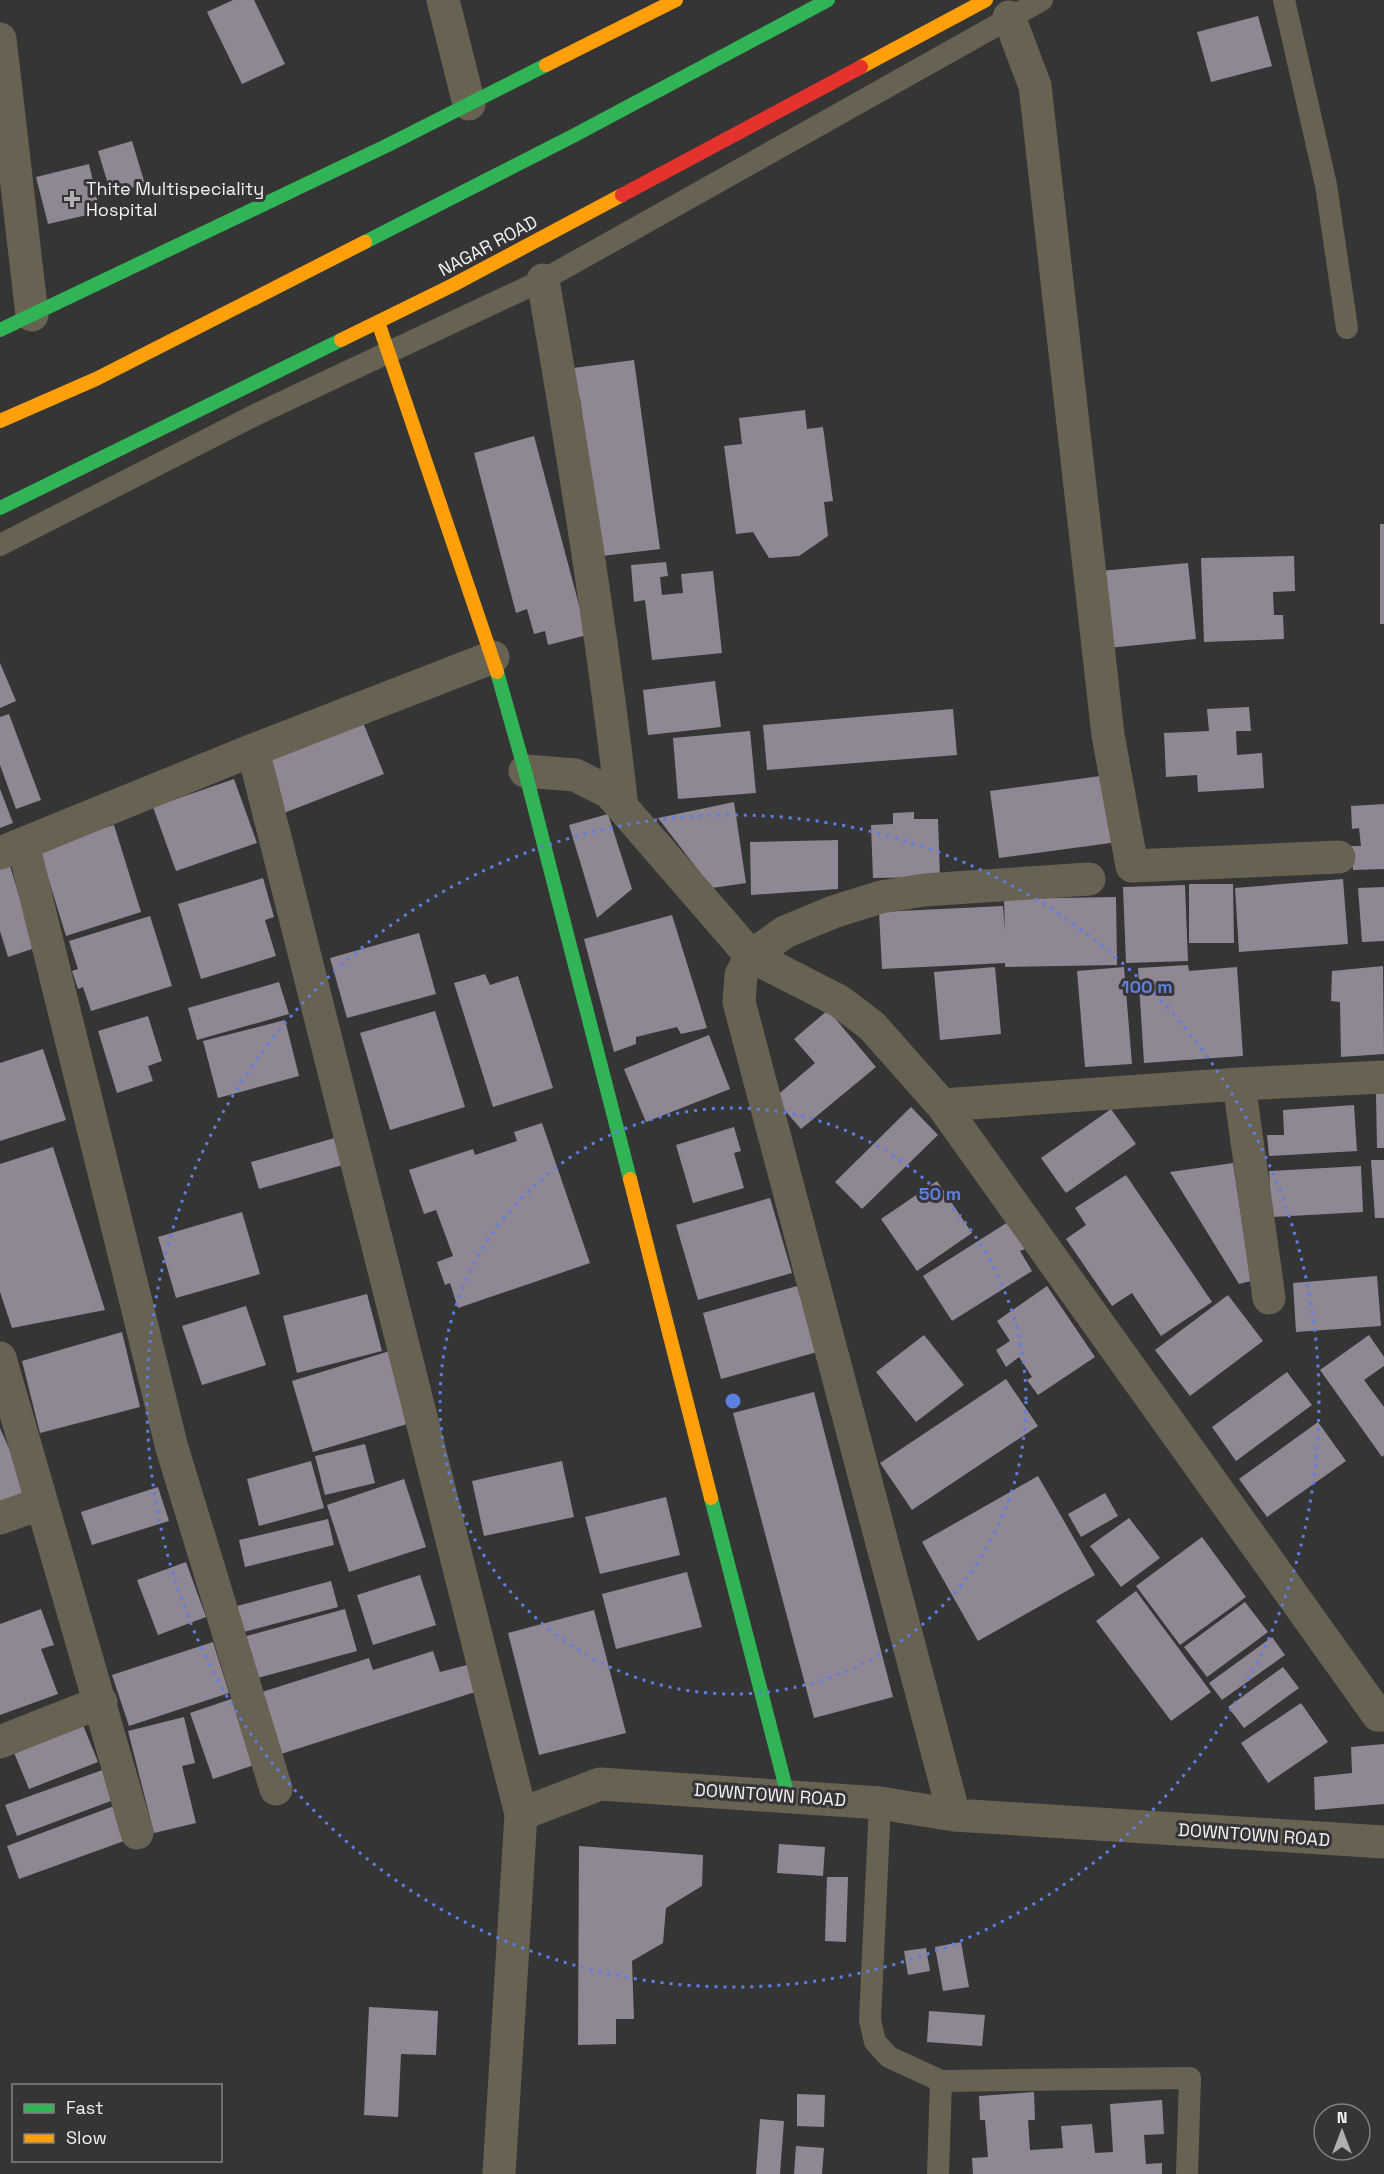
<svg xmlns="http://www.w3.org/2000/svg" width="1384" height="2174" font-family="'Space Grotesk',sans-serif">
	<style>
		.building { fill: #908795 }
		.lines { fill: none; stroke-linecap: round; stroke-linejoin: round }
		.lane { stroke: #676252; stroke-width: 22 }
		.street { stroke: #676252; stroke-width: 33 }
		.fast { stroke: #30b455; stroke-width: 14 }
		.slow { stroke: #ff9f0a; stroke-width: 14 }
		.jam { stroke: #e5322d; stroke-width: 14 }
		.ring { fill: none; stroke: #5d7fe0; stroke-width: 3; stroke-dasharray: 3 6 }
		.poi-dot { fill: #b0b0b0; stroke: #363436; stroke-width: 2 }
		.labels { text-anchor: middle; stroke-width: 6; stroke-linejoin: round; paint-order: stroke }
		.poi-label { font-size: 18px; fill: #f3f2f3; stroke: #363436; text-anchor: start }
		.street-label { font-size: 18px; fill: #f3f2f3; stroke: #363436 }
		.centre { fill: #5d7fe0; stroke: #363436; stroke-width: 3 }
		.ring-label { font-size: 18px; text-anchor: middle; font-weight: bold; fill: #5d7fe0; stroke: #363436; stroke-width: 6; stroke-linejoin: round; paint-order: stroke }
	</style>
	<rect width="100%" height="100%" fill="#353535"/>
	<path class="building" d="M233,0h21l31,64 -43,20 -35,-72z
		M1258,16l14,50 -61,16 -14,-50z
		M132,141l13,43 -34,10 -13,-43z
		M89,164l11,48 -52,12 -12,-47z
		M634,360l26,189 -58,7 -22,-158 -9,1 -5,-30z
		M805,410l2,19 16,-2 10,74 -9,1 4,34 -29,20 -30,2 -16,-26 -17,2 -12,-88 18,-2 -3,-26z
		M534,436l53,199 -39,10 -3,-14 -11,3 -7,-25 -11,4 -42,-160z
		M1380,524h4v100h-4z
		M1294,556l1,35 -22,1 1,23h9l1,24 -80,3 -3,-84z
		M666,562l2,14 -8,1 2,18 21,-2 -2,-19 32,-3 9,82 -70,7 -7,-60 -11,2 -3,-37z
		M1188,563l8,76 -88,9 -8,-77z
		M0,663l16,38 -16,7z
		M715,681l6,46 -73,8 -5,-45z
		M1249,707l2,24h-15l1,24 25,-2 2,35 -66,4 -1,-17 -31,2 -2,-44 45,-2 -2,-22z
		M953,709l4,46 -190,15 -4,-45z
		M9,714l32,86 -25,9 -16,-44v-48z
		M362,720l22,54 -100,39 -21,-54z
		M750,731l6,62 -78,6 -5,-61z
		M1108,775l10,67 -119,16 -9,-67z
		M234,779l23,64 -81,28 -23,-64z
		M0,789l13,34 -13,5z
		M734,802l12,81 -34,5 -54,-70z
		M1384,804v65l-31,1 -2,-24h10l-2,-18 -7,1 -1,-23z
		M914,812v7h24l2,58 -67,1 -2,-53 22,-1v-11z
		M608,814l24,75 -35,29 -28,-93z
		M114,825l27,87 -75,24 -27,-88z
		M838,840v49l-87,6 -1,-53z
		M10,866l25,82 -27,9 -8,-26v-62z
		M263,878l11,39 -9,3 11,36 -75,23 -23,-75z
		M1343,879l5,65 -109,8 -4,-64z
		M1189,884h44l1,59h-45z
		M1185,885l3,76 -62,2 -3,-76z
		M1384,887v54l-22,1 -4,-54z
		M1116,897l1,68 -112,2v-4l-123,6 -3,-57 124,-6 2,25 -1,-32z
		M672,915l35,113 -26,6 -4,-7 -41,10v7l-22,8 -30,-113z
		M150,916l22,70 -81,25 -8,-24 -5,2 -6,-18 6,-2 -9,-28z
		M419,933l17,61 -89,24 -17,-60z
		M1188,965l1,6 48,-4 6,89 -99,7 -6,-95z
		M1383,966l1,88 -43,3 -1,-55 -9,-1 1,-30z
		M995,967l6,67 -61,6 -6,-68z
		M1124,967l8,97 -47,3 -8,-96z
		M485,974l5,11 28,-9 35,112 -60,19 -39,-124z
		M279,982l10,32 -92,26 -9,-32z
		M828,1010l48,57 -75,62 -27,-31 41,-35 -21,-24z
		M435,1011l30,96 -75,23 -30,-97z
		M148,1016l14,45 -14,5 5,15 -36,12 -19,-62z
		M285,1020l14,56 -81,22 -15,-57z
		M709,1035l21,54 -84,33 -22,-53z
		M43,1049l23,71 -66,21v-78z
		M1384,1093v55h-7l-1,-54z
		M1354,1105l3,46 -88,5 -2,-21h17l-1,-25z
		M911,1107l27,28 -76,74 -27,-27z
		M1111,1109l25,35 -70,49 -25,-35z
		M542,1123l48,140 -132,45 -8,-25 -5,2 -8,-23 16,-6 -17,-46 -12,4 -15,-44 64,-21 2,6 42,-14 -3,-9z
		M734,1127l7,24 -7,2 10,35 -51,15 -17,-58z
		M338,1137l8,27 -87,25 -8,-27z
		M53,1147l52,163 -93,18 -12,-36v-128z
		M1371,1160h13v58h-9z
		M1233,1163l18,118 -12,3 -69,-112z
		M1361,1166l2,46 -91,5 -3,-46z
		M1126,1175l86,127 -51,34 -29,-43 -20,13 -46,-67 20,-14 -11,-17z
		M937,1181l35,52 -55,38 -36,-52z
		M770,1198l22,75 -94,27 -22,-75z
		M242,1212l18,62 -84,24 -18,-61z
		M1008,1222l17,27 -5,2 12,20 -80,50 -29,-45z
		M1377,1276l4,50 -85,6 -3,-49z
		M797,1286l20,66 -96,27 -18,-66z
		M1047,1286l48,71 -57,38 -11,-15 5,-3 -13,-20 -13,10 -10,-17 14,-9 -13,-20z
		M367,1294l15,57 -85,22 -14,-57z
		M1228,1295l35,46 -73,55 -35,-46z
		M246,1306l20,59 -64,20 -20,-59z
		M122,1332l18,75 -100,26 -18,-72z
		M924,1335l40,50 -48,37 -40,-50z
		M1369,1335l15,22v9l-20,14 20,27v48l-2,2 -62,-87z
		M393,1350l21,72 -101,30 -21,-71z
		M1287,1372l25,33 -76,56 -24,-34z
		M1006,1379l32,47 -126,84 -32,-47z
		M814,1392l79,305 -79,21 -81,-305z
		M1318,1422l28,39 -79,56 -28,-38z
		M0,1428l32,73 -32,13z
		M365,1444l10,39 -50,12 -10,-39z
		M311,1461l13,47 -65,18 -12,-47z
		M562,1461l12,56 -90,19 -12,-55z
		M1038,1476l57,99 -117,66 -56,-99z
		M404,1479l22,68 -77,25 -22,-67z
		M158,1487l11,34 -77,24 -11,-33z
		M1105,1493l13,23 -37,21 -13,-23z
		M666,1497l14,58 -80,19 -15,-57z
		M1129,1518l31,40 -39,29 -31,-41z
		M328,1519l6,26 -89,22 -6,-27z
		M1202,1537l44,60 -66,48 -44,-59z
		M186,1562l20,55 -48,18 -21,-55z
		M687,1572l15,55 -86,22 -14,-55z
		M420,1575l16,50 -63,20 -16,-50z
		M331,1581l7,26 -94,25 -7,-26z
		M1136,1591l75,101 -40,29 -75,-100z
		M1245,1602l23,30 -61,45 -23,-30z
		M41,1609l13,36 -13,4 17,45 -58,21v-91z
		M345,1609l12,42 -103,28 -11,-42z
		M594,1610l32,123 -87,22 -31,-122z
		M1272,1637l13,18 -63,45 -13,-17z
		M213,1642l16,51 -100,33 -17,-51z
		M433,1651l7,21 27,-7 8,27 -194,62 -19,-62 107,-34 4,12z
		M1283,1667l16,21 -55,40 -16,-21z
		M234,1698l23,66 -44,15 -23,-66z
		M1301,1703l27,39 -60,41 -27,-40z
		M79,1715l19,47 -69,27 -19,-46z
		M184,1717l11,46 -13,3 14,57 -42,10 -26,-102z
		M1384,1744v60l-69,6 -1,-33 38,-4 -1,-26z
		M108,1768l11,30 -102,38 -12,-31z
		M122,1803l13,34 -116,42 -12,-33z
		M779,1844l46,3 -2,29 -46,-3z
		M579,1846l124,9 -1,31 -36,22 -3,35 -31,18 2,58h-18v25l-38,1z
		M827,1877h21l-2,65 -21,-1z
		M961,1942l8,45 -26,4 -8,-44z
		M926,1948l4,23 -22,4 -4,-24z
		M369,2007l69,4 -2,44 -35,-1 -3,63 -34,-2z
		M929,2011l56,4 -3,31 -55,-4z
		M1034,2092l1,28h-7l2,30 33,-2 -2,-22 31,-2 3,29 18,-1 -3,-48 52,-4 2,34 -20,1 2,29 16,-1v11h-189l-1,-16 16,-1 -3,-37h-5l-1,-24z
		M797,2094l28,1 -1,32 -27,-1z
		M760,2119l24,2 -4,53h-24z
		M796,2146l28,2 -2,26h-28z"/>
	<g class="lines">
		<path class="lane" d="M1284,0l42,185 21,143
			M0,545l257,-131 286,-134 499,-280
			M880,1803l-10,217 5,22 14,15 52,24 249,-3 -3,96
			M938,2174l3,-93"/>
		<path class="street" d="M443,0l26,104
			M1009,17l26,69 73,649 24,131 207,-9
			M0,39l32,276
			M543,280c30,175 59,350 79,527
			M253,750l268,1064 -22,360
			M525,771l50,4 34,17 142,164 88,45 33,25 70,79 436,610h6
			M23,844l149,604 104,341
			M0,853l253,-103 240,-93
			M1239,1084l30,214
			M942,1105l297,-21 145,-7
			M0,1358l137,475
			M0,1518l42,-15
			M0,1742l101,-40
			M521,1814l79,-30 280,19 74,12 430,27
			M954,1815l-215,-813 2,-27 10,-19 34,-24 48,-20 48,-15 43,-7 165,-11"/>
		<path class="fast" d="M365,242l208,-106 255,-136
			M0,330l388,-185 158,-80
			M0,508l341,-168
			M497,672l28,99 105,408
			M711,1498l77,298"/>
		<path class="slow" d="M546,65l130,-65
			M861,67l125,-67
			M378,322l119,350
			M341,340l112,-55 169,-90
			M0,421l96,-42 269,-137
			M630,1179l81,319"/>
		<path class="jam" d="M622,195l239,-128"/>
	</g>
	<g class="ring">
		<circle cx="733" cy="1401" r="293"/>
		<circle cx="733" cy="1401" r="586"/>
	</g>
	<path class="poi-dot" d="M69 190h6v6h6v6h-6v6h-6v-6h-6v-6h6z"/>
	<g class="labels">
		<g class="poi-label">
			<text x="86" y="195">Thite Multispeciality<tspan x="86" dy="21">Hospital</tspan></text>
		</g>
		<g class="street-label">
			<text transform="translate(488 246) rotate(-28)" y="6">NAGAR ROAD</text>
			<text transform="translate(770 1795) rotate(4)" y="6">DOWNTOWN ROAD</text>
			<text transform="translate(1254 1835) rotate(4)" y="6">DOWNTOWN ROAD</text>
		</g>
	</g>
	<circle cx="733" cy="1401" r="9" class="centre"/>
	<g class="ring-label">
		<text x="1147" y="993">100 m</text>
		<text x="940" y="1200">50 m</text>
	</g>
	<rect x="12" y="2084" width="210" height="78" fill="#363436" stroke="#828082" stroke-width="1.5"/>
	<rect x="24" y="2104" width="30" height="9" fill="#30b455" stroke="#828082" stroke-width="1.5"/>
	<text x="66" y="2114" font-size="18" fill="#f3f2f3">Fast</text>
	<rect x="24" y="2134" width="30" height="9" fill="#ff9f0a" stroke="#828082" stroke-width="1.5"/>
	<text x="66" y="2144" font-size="18" fill="#f3f2f3">Slow</text>
	<g transform="translate(1342 2132)"><circle r="28" fill="#363436" stroke="#828082" stroke-width="1.5"/>
	<path d="M0-4.5L10 22L0 15L-10 22Z" fill="#b0b0b0"/>
	<text y="-9" font-size="16" font-weight="bold" text-anchor="middle" fill="#f3f2f3">N</text>
	</g>
</svg>
